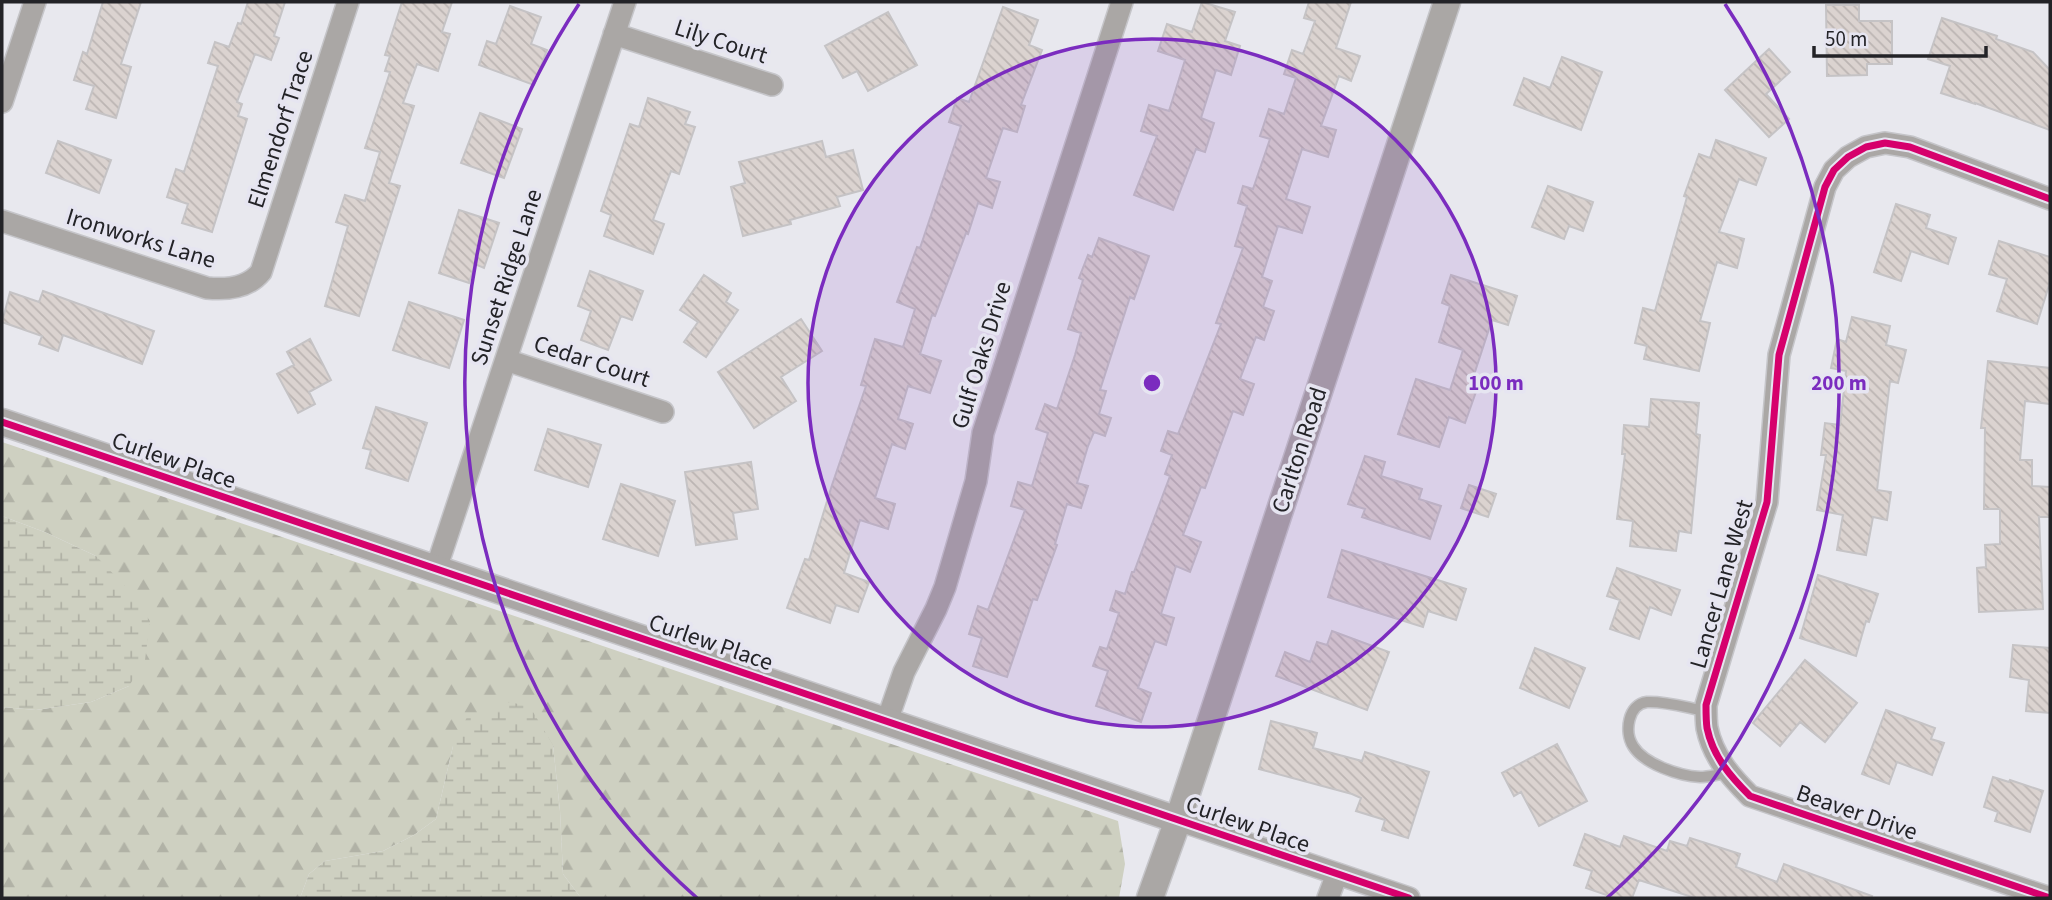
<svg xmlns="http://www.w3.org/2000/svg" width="2052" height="900" font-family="'Source Sans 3',sans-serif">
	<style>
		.forest { fill: url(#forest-firs) }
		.wetland { fill: url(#wetland-marsh) }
		.building { fill: url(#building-back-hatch); stroke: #c5c3c5; stroke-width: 2 }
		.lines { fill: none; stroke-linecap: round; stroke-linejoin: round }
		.service-casing { stroke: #c5c5c9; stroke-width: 13 }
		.minor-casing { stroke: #c5c5c9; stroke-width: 24 }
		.tertiary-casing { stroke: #c5c5c9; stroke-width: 29 }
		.service { stroke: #aaa7a5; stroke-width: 10 }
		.minor { stroke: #aaa7a5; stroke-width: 21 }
		.tertiary { stroke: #aaa7a5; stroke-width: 26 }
		.cycleway-casing { stroke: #e6e5f1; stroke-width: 11 }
		.cycleway { stroke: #d6006c; stroke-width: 7 }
		.ring { fill: none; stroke: #7b2cbf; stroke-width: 3.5 }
		.labels { text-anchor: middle; stroke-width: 7; stroke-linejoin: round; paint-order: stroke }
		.street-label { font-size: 24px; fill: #232327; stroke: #e6e5f1 }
		.centre { fill: #7b2cbf; stroke: #e6e5f1; stroke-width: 3.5 }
		.ring-label { font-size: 21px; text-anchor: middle; font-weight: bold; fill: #7b2cbf; stroke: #e6e5f1; stroke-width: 7; stroke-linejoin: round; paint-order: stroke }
	</style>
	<defs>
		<pattern id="forest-firs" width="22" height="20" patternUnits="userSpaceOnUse" patternTransform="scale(1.75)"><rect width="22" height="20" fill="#ced0c1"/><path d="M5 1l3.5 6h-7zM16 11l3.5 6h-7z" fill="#b1b2a6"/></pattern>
		<pattern id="wetland-marsh" width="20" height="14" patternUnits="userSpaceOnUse" patternTransform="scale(1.75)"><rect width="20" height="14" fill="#ced0c1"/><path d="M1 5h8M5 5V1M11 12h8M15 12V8" fill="none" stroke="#b1b2a6"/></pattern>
		<pattern id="building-back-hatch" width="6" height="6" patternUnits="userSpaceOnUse" patternTransform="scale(1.75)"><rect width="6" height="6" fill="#dbd3d0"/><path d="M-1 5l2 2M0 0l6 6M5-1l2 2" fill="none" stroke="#bcb5b3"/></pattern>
	</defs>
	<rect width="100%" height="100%" fill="#e8e8ee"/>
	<path class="forest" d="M2,442l1116,379 7,43 -6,34h-538l-18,-24 -3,-63 -7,-66 -100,1 -17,73 -22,16 -31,16 -58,10 -16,13 -9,24h-298v-191l34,3 55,-8 38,-16 -33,-130 -49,-23 -45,-17z"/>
	<path class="wetland" d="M2,516l45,17 49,23 30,31 24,34 -5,39 -16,26 -38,16 -55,8 -34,-3z
		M510,702l20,5 23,38 7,66 3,63 18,24h-281l9,-24 16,-13 58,-10 31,-16 22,-16 17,-73 14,-29z"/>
	<path class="building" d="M103,2h38l-20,62 10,3 -15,51 -30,-9 8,-23 -20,-6 9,-28 4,2z
		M248,2h37l-11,34 5,2 -8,22 -16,-6 -18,48 5,2 -4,12 9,3 -35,113 -30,-9 6,-19 -21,-7 9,-28 8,3 34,-106 -10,-3 7,-21 14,5 9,-24 3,1z
		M402,2h50l-10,30 8,2 -12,37 -21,-7 -14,39 11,3 -25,77 11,3 -41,130 -34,-10 23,-80 -12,-4 9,-27 20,6 15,-49 -15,-4 25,-76 -5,-1 5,-15 -5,-1z
		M1202,2l33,10 -10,29 15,5 -9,29 -15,-5 -15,48 13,5 -9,29 -9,-3 -23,61 -39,-15 23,-59 -16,-5 8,-26 20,6 16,-51 -27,-9 9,-27 25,8z
		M1309,2h42l-15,46 24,8 -9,25 -12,-5 -18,50 15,4 -8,27 -26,-8 -16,50 24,8 -8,26 -24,-7 -16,51 10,4 -9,26 11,4 -10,29 -8,-3 -16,42 14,5 -11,31 -10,-4 -28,77 -4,-1 -18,48 18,7 -11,30 -14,-6 -15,48 13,4 -8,27 -11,-4 -17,47 13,5 -10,29 -45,-16 12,-35 -15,-5 7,-19 7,2 12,-36 -9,-3 6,-19 9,3 7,-22h2l36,-96 -5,-2 7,-19 -11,-4 7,-20 10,3 43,-110 -5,-1 27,-75 -8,-2 12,-40 -9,-3 5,-17 10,3 17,-50 -10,-3 9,-27 15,5 12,-36 -12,-4 8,-24 11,4 12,-33 -11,-3z
		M1826,5h33v16h33v43h-25v11l-40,1z
		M510,6l31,11 -10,27 16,6 -13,35 -55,-20 8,-24 9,3z
		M1003,7l35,13 -9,25 13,5 -21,55 4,1 -8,26 -14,-4 -17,50 14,4 -8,26 -14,-5 -10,31 -2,-1 -31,83 -3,-1 -12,39 21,7 -11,32 -22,-7 -10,33 15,5 -8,25 -13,-5 -17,54 20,6 -7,25 -28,-9 -16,53 25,9 -11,30 -22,-7 -6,18 -43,-15 18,-49 4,1 23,-75 34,-99 -5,-1 14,-46 28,8 12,-38 -18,-7 20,-55 3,1 41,-122 -12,-4 8,-24 12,4z
		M888,12l29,53 -49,26 -11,-20 -14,7 -18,-32z
		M1942,18l55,18 -1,3 37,13 17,18v60l-75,-27v1l-34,-11 9,-27 -22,-7z
		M1769,49l21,23 -24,22 23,25 -20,18 -44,-47z
		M1562,57l40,15 -21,58 -67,-25 10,-27 26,10z
		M648,98l42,14 -5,12 10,3 -16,47 -8,-3 -18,49 11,4 -11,30 -49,-18 7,-21 -10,-4 29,-87 9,3z
		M480,113l42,16 -18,49 -43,-15z
		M1716,140l50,18 -10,27 -17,-6 -20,53 25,7 -7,29 -20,-6 -17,59 10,2 -11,48 -55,-12 3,-13 -12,-3 8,-35 12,3 32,-114 -3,-1 15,-42 11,4z
		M58,141l53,19 -12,33 -53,-20z
		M822,141l4,16 27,-7 10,40 -26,7 3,9 -50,14 1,4 -48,12 -12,-49 14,-4 -6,-21z
		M1548,186l45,16 -10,29 -14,-5 -5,13 -32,-12z
		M1896,204l34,11 -4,13 30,10 -8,26 -37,-13 -10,30 -27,-9z
		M459,210l40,13 -15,45 -9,-4 -6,19 -30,-10z
		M1099,238l50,18 -15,43 -4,-2 -30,93 6,1 -7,23 12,4 -6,18 -11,-4 -6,14 -11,37 11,3 -7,22 -14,-4 -12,40 2,1 -20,55 -4,-1 -26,78 -34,-11 9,-28 -13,-4 9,-28 10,4 37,-100 -14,-4 7,-24 14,4 16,-53 -12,-4 9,-25 12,5 18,-54 6,-22 -13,-4 15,-49 -4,-2 9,-23 4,2z
		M1999,241l51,16v25l-13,42 -40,-13 10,-32 -18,-5z
		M590,271l53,20 -11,29 -11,-4 -13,34 -27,-10 10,-29 -13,-5z
		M704,275l27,18 -5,9 12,8 -32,47 -22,-15 14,-20 -18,-12z
		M1451,275l66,21 -9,29 -16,-5 -22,67 7,2 -12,34 -16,-6 -10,30 -41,-13 18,-55 34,11 13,-40 -24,-8 11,-36 -8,-3z
		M43,291l111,40 -12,33 -79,-29 -5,16 -19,-7 3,-8 -40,-14 8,-30 29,10z
		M409,302l55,18 -15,48 -56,-18z
		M1852,317l38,9 -4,19 20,5 -8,33 -8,-2 -13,109 14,2 -4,28 -14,-3 -7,38 -29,-5 6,-35 -26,-5 9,-55h-5l4,-32 15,2 6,-54 -15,-3 6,-29 9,3z
		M801,319l21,32 -41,26 15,24 -42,27 -36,-56z
		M310,339l21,41 -22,12 6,12 -17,9 -21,-39 17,-9 -7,-13z
		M1988,361l62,7v36l-25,-3 -5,59h12v26l18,1v30h-11l4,92 -64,3 -2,-44 9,-1 -1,-22 15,-1v-35h-16l1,-81h-4z
		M1651,399l48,4 -3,31 4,1 -9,98 -12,-2 -3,20 -46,-5 3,-25 -16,-2 8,-65h-3l2,-29 25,2z
		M376,407l51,16 -19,58 -42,-13 5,-18 -8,-2z
		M548,429l53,16 -13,42 -53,-17z
		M1365,456l20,6 -4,14 41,13 -3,10 22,7 -11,33 -68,-22 3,-8 -17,-5z
		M751,462l7,47 -25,4 4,26 -41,6 -11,-73z
		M621,484l54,17 -17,55 -55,-17z
		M1469,485l27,9 -8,23 -27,-9z
		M1342,550l124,39 -10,31 -28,-9 -5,16 -95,-30z
		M1617,568l63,22 -9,25 -21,-8 -11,32 -29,-10 10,-29 -13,-4z
		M1818,575l60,19 -9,28 -3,-1 -10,35 -56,-18z
		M1332,631l57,21 -22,58 -91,-34 9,-24 25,10 7,-20 10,3z
		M2013,645l37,3v65l-24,-2 3,-31 -19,-3z
		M1535,648l50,20 -16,40 -49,-20z
		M1805,660l52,43 -32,39 -25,-20 -20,24 -27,-23z
		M1886,710l49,18 -4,11 13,4 -12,32 -35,-13 -8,22 -27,-10z
		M1271,721l46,12 -4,15 49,13 3,-9 64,20 -21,66 -26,-8 3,-10 -29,-9 5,-13 -9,-4 -93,-25z
		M1557,744l30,57 -48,25 -18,-34 -7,4 -12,-23z
		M1993,777l16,5 1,-2 33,11 -13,41 -35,-11 3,-9 -14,-5z
		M1585,834l35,13 4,-11 43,15 3,-10 17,5 3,-8 50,16 -4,13 41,15 7,-18 88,32 -1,2h-176l-56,-18 -7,18h-17l-29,-10 6,-17 -18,-6z"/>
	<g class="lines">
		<defs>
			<path id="service" d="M1706,711c-18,-3 -40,-10 -59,-9 -19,2 -23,30 -14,44 11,18 46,30 67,31 9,0 18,-3 27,-4"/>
			<path id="minor" d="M614,34l158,51
				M2,102l33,-100
				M2050,199l-140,-52 -25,-4 -19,4 -18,10 -14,13 -9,17 -46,168 -12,147 -61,203c0,8 0,16 1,23 6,29 24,49 43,68l300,102
				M2,221l205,67c20,2 41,0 54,-16l87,-270
				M506,360l157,52
				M436,569l189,-567
				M887,721l17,-49 32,-63 9,-22 31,-106 7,-48 139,-431
				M1178,820l231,78
				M1328,898l9,-24"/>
			<path id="tertiary" d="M2,422l1176,398
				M1150,898l28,-78 269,-818"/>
		</defs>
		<use href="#service" class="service-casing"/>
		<use href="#minor" class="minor-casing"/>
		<use href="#tertiary" class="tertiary-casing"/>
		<use href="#service" class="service"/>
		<use href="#minor" class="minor"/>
		<use href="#tertiary" class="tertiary"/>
		<defs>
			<path id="cycleway" d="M2050,199l-140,-52 -25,-4 -19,4 -18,10 -14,13 -9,17 -46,168 -12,147 -61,203c0,8 0,16 1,23 6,29 24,49 43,68l300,102
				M2,422l1407,476"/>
		</defs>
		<use href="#cycleway" class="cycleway-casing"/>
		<use href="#cycleway" class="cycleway"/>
	</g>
	<circle cx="1152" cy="383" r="344" fill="#7b2cbf" fill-opacity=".12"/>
	<g class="ring">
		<circle cx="1152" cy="383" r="344"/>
		<path d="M697 898A687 687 0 0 1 579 4M1725 4A687 687 0 0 1 1607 898"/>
	</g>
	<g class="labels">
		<g class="street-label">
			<text transform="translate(721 41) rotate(18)" y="8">Lily Court</text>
			<text transform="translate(280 129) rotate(-72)" y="8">Elmendorf Trace</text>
			<text transform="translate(141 238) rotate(17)" y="8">Ironworks Lane</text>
			<text transform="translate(506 277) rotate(-72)" y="8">Sunset Ridge Lane</text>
			<text transform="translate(981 355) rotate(-73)" y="8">Gulf Oaks Drive</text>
			<text transform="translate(592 361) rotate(18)" y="8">Cedar Court</text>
			<text transform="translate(1299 450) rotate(-72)" y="8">Carlton Road</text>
			<text transform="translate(174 460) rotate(19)" y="8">Curlew Place</text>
			<text transform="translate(1721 584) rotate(-74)" y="8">Lancer Lane West</text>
			<text transform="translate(711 642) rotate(19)" y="8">Curlew Place</text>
			<text transform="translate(1857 812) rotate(19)" y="8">Beaver Drive</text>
			<text transform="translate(1248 824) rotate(19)" y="8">Curlew Place</text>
		</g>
	</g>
	<circle cx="1152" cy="383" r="10" class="centre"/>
	<g class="ring-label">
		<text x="1496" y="390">100 m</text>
		<text x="1839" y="390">200 m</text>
	</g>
	<rect width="2052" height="900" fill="none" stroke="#232327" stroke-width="7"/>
	<path d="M1814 46v10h172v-10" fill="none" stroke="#232327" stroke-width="3.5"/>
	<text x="1825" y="46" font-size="21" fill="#232327" stroke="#e6e5f1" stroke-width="5" paint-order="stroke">50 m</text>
</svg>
